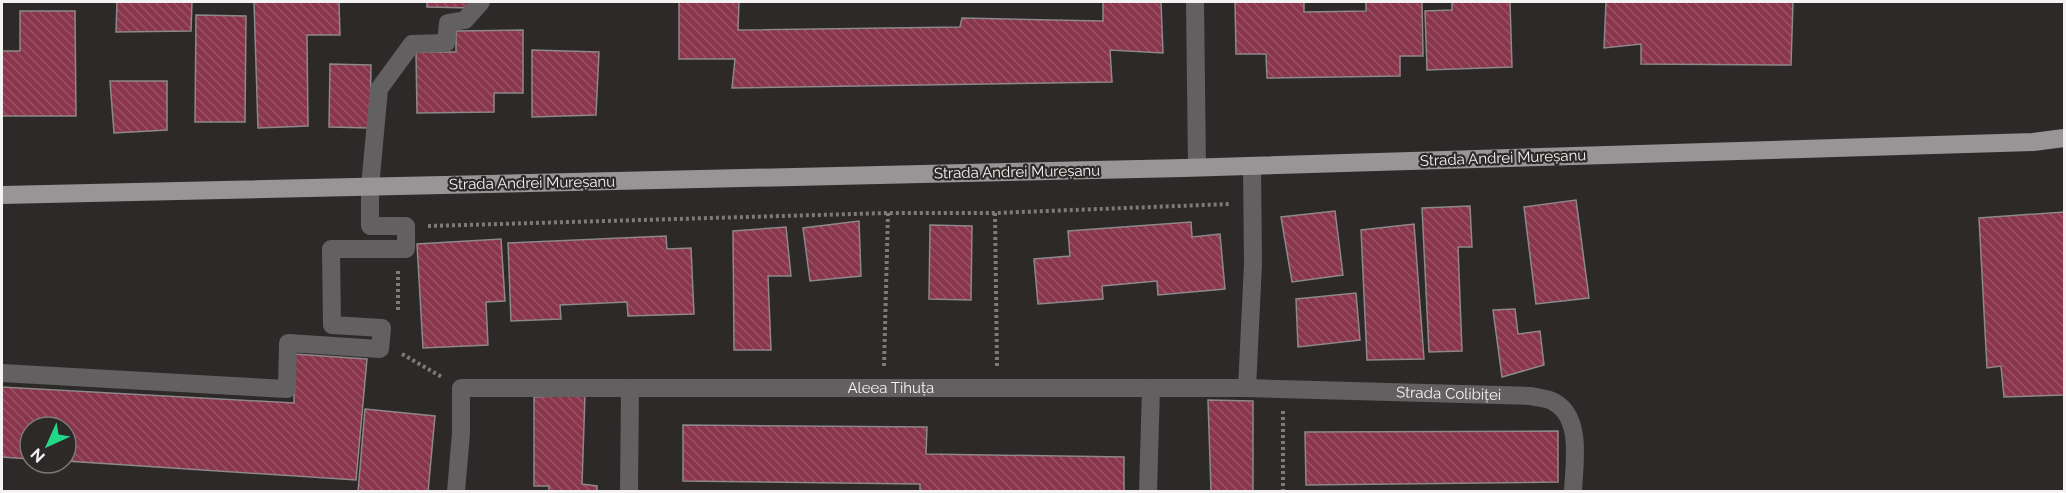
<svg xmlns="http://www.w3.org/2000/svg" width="2066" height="493" font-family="Raleway,sans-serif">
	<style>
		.building { fill: url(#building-back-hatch); stroke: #8d8889; stroke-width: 1.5 }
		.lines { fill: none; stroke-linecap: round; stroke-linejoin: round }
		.path { stroke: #7d7a7a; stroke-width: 4; stroke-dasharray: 3 3; stroke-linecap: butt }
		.minor { stroke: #626060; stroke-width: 18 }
		.major { stroke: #999596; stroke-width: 18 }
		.labels { text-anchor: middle; stroke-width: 4.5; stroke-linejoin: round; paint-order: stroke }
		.street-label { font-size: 15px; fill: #f4f2f2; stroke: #2d2929 }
	</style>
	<defs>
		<pattern id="building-back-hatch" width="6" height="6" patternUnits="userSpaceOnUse" patternTransform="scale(1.5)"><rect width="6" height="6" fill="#89354b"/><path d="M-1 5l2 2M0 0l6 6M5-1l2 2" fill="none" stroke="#9a5365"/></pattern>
	</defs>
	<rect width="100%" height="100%" fill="#2d2929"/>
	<path class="building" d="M117,2h75l-1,29 -75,1z
		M254,2h85l1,33h-33l1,91 -50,2z
		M427,2h46v6l-46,-1z
		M679,2h60l-1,28 222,-3 2,-9 141,3v-19h58l2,51 -53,-3 2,32 -380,6 3,-29h-56z
		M1235,2h69v10l62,-1v-9h56l1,54h-23v20l-133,2 -1,-24h-30z
		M1452,2h58l2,65 -85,3 -2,-59 27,-1z
		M1606,2h187l-2,63 -150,-1v-20l-37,4z
		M20,11h55l1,105h-74v-65h18z
		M196,15l50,1 -1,106h-50z
		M523,30v63h-29v19l-77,1 -1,-61h40v-21z
		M532,50l67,2 -3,63 -64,2z
		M330,64l41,1 -1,63 -41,-1z
		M110,81h57v49l-53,3z
		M1576,200l13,98 -53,6 -12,-97z
		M1470,206l2,41h-14l4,104 -33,1 -7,-144z
		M1335,211l8,64 -51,7 -11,-65z
		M2064,212v183l-60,2 -3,-31 -14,2 -8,-150z
		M859,221l2,55 -51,5 -7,-53z
		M1191,222l1,15 28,-3 5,55 -67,6 -1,-14 -55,5 1,13 -65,5 -4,-45 36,-3 -2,-25z
		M1414,224l10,135 -57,1 -6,-130z
		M930,225l42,1 -1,74 -42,-1z
		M786,227l5,49h-23l3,74h-37l-1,-119z
		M666,236l1,13 24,-1 3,66 -66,2 -1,-14 -67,3 1,14 -50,2 -3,-78z
		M501,239l4,62 -19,1 2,43 -65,3 -6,-104z
		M1356,293l4,47 -62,7 -2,-48z
		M1515,309l3,25 22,-3 4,34 -42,12 -9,-67z
		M294,354l73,5 -11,121 -290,-19v-34h-36v32l-28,-2v-70l292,16z
		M585,395l-3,89 15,2v6h-48v-6h-15v-89z
		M1208,400l45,1v91h-42z
		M365,409l70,7 -7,76h-70z
		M683,425l244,2 -1,27 198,3v35h-204v-8l-237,-3z
		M1558,431v51l-252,3 -1,-53z"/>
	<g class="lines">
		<path class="path" d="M995,213l2,153
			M428,226l460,-13h107l235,-9
			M398,271v40
			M402,354l40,23
			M884,366l4,-153
			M1283,492v-81"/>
		<g class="minor">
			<path d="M1195,2l2,165"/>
			<path d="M2,373l285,16 1,-46 92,6 2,-21 -50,-3 -1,-76h75v-23h-36v-39l9,-98 33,-45 34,-1 2,-20 17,-3 16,-18"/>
			<path d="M1247,388l6,-124 -1,-98"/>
			<path id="s1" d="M456,492l5,-59v-45h786l284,8c7,2 17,2 23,6 29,16 20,62 19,90"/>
			<path d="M629,492l1,-103"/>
			<path d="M1148,492l3,-104"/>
		</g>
		<path class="major" d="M2,195l1182,-27 849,-26 31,-4"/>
	</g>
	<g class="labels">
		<g class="street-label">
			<text transform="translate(1503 158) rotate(-2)" y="5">Strada Andrei Mureșanu</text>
			<text transform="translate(1017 172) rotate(-1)" y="5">Strada Andrei Mureșanu</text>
			<text transform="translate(532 183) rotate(-1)" y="5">Strada Andrei Mureșanu</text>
			<text dy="5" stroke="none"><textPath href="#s1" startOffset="534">Aleea Tihuța</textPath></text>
			<text dy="5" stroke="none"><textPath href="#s1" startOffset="1092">Strada Colibiței</textPath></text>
		</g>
	</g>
	<rect width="2066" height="493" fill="none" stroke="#f4f2f2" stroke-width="6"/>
	<g transform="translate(48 445) rotate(225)"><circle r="28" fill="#2d2929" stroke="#7d7979" stroke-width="1.5"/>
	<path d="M0-4.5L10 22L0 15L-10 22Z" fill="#22d887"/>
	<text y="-9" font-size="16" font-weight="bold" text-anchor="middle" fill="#f4f2f2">N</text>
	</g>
</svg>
